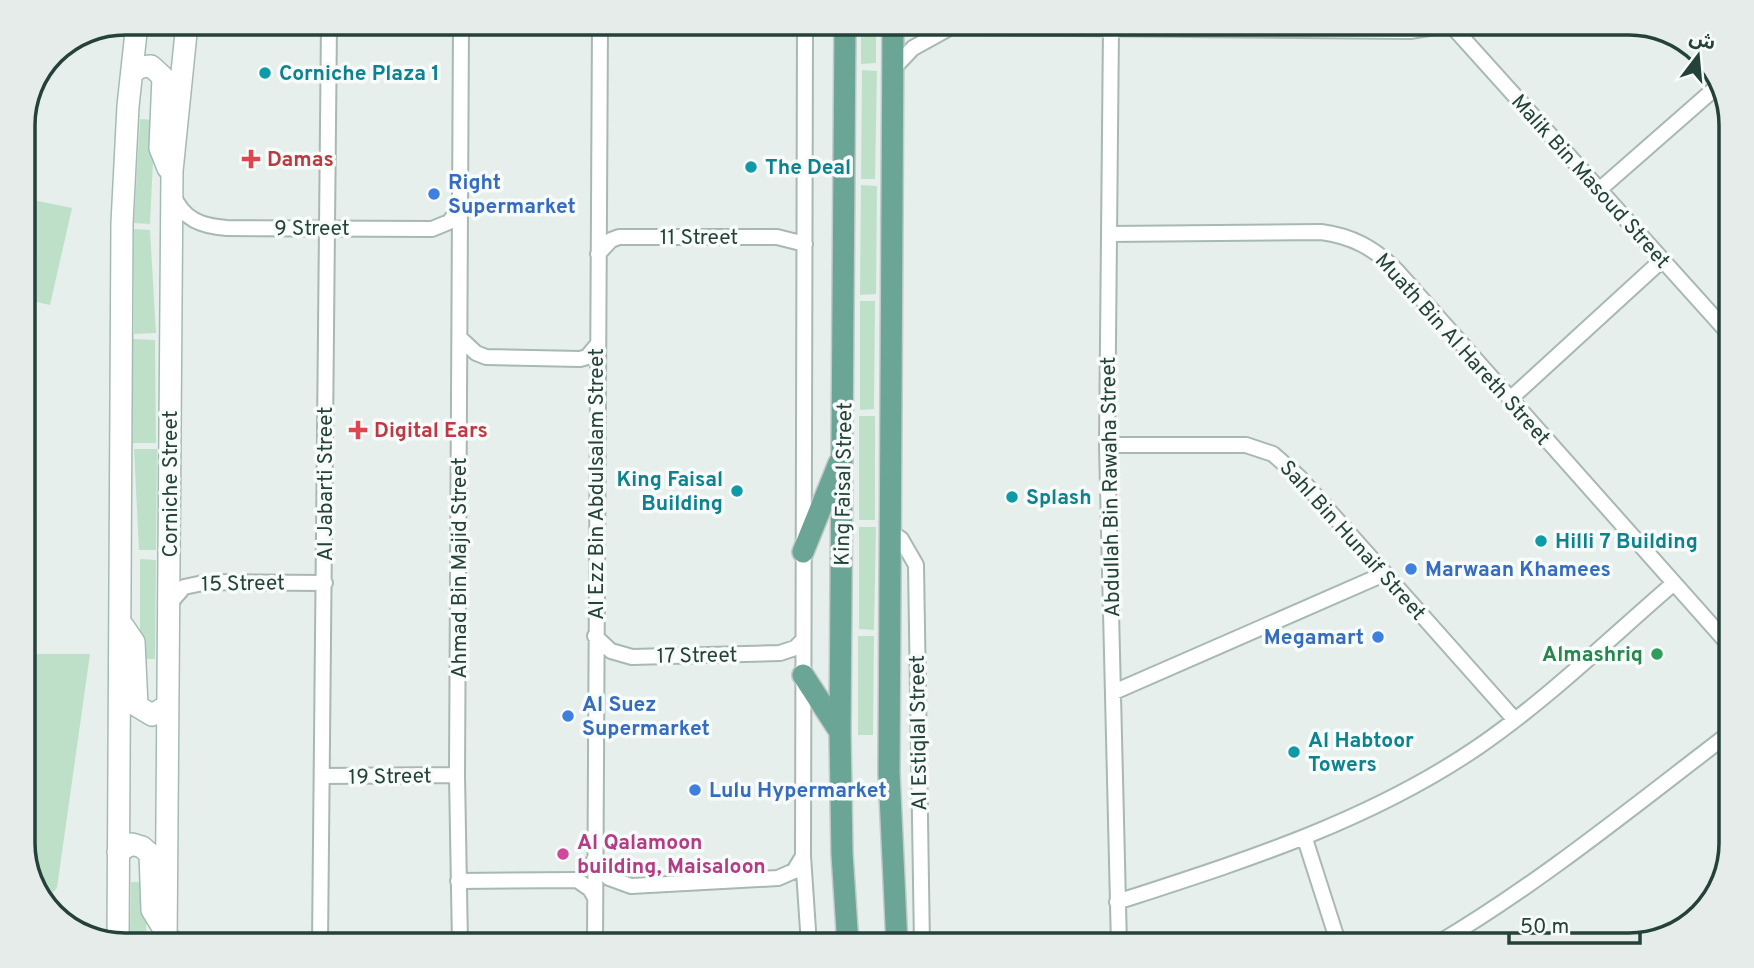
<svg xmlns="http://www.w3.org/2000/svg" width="1754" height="968" font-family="Overpass,'Noto Sans Arabic',sans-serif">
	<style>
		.green { fill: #bfe0c8 }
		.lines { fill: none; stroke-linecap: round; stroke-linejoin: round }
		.minor-casing { stroke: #a8b8b2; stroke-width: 18 }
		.secondary-casing { stroke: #a4bbb3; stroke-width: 24 }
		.primary-casing { stroke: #c2cac8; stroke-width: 24 }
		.minor { stroke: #fff; stroke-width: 14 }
		.secondary { stroke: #fff; stroke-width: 21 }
		.primary { stroke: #6aa596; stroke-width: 21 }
		.culture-dot { fill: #0f9aa8; stroke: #f7fbf9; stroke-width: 2.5 }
		.health-dot { fill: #e0444e; stroke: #f7fbf9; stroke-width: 2.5 }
		.shop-dot { fill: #3f7fe0; stroke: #f7fbf9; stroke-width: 2.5 }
		.leisure-dot { fill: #2e9e5b; stroke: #f7fbf9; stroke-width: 2.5 }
		.hotel-dot { fill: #d1479c; stroke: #f7fbf9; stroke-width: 2.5 }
		.labels { text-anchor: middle; stroke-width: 7; stroke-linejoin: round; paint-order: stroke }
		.culture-label { font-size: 21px; font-weight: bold; fill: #0d838f; stroke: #f7fbf9; text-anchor: start }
		.health-label { font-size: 21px; font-weight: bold; fill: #be3a42; stroke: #f7fbf9; text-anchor: start }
		.street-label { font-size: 21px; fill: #24423a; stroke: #f7fbf9 }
		.shop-label { font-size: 21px; font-weight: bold; fill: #366cbe; stroke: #f7fbf9; text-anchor: start }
		.leisure-label { font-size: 21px; font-weight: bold; fill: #27864d; stroke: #f7fbf9; text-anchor: end }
		.hotel-label { font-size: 21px; font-weight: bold; fill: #b23c85; stroke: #f7fbf9; text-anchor: start }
		.rim { fill: none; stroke: #24423a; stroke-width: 3.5 }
	</style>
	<rect width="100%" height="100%" fill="#e6efeb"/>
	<path class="green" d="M861,23h15v40l-15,1z
		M862,70l15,1 -2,108h-14z
		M140,119l15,1 -5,104 -16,-1z
		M861,185l16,1 -1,108 -16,1z
		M23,198l49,10 -22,97 -27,-6z
		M134,229l16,1 6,103 -22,1z
		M860,301h15l-1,108 -14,1z
		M133,339l22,1 1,103h-23z
		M859,416h16v104h-16z
		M134,449h23l-1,101h-17z
		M859,527h17l-2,103 -15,-1z
		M140,559l16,1 -1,99h-15z
		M858,636h16l-1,99h-15z
		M23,654h67l-33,234 -14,15 -20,-54z
		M131,882h16l-1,63h-16z"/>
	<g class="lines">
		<defs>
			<path id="minor" d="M805,23l-2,833 6,89
				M1452,26l279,310
				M1111,28l-4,417 12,500
				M893,69l20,-21 38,-21 459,4 49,-8
				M1599,190l121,-106
				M173,195c11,25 28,31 54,33l205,1 17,-7 11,-14
				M1109,234l212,-2c31,4 53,16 75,38l335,377
				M598,254l13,-14 8,-3h158l28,7
				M460,338l16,15 10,4 94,2 7,-2 10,-12
				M1510,399l152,-139
				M1107,445h139l27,9 26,23 216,243
				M889,531l12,8 15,26 6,380
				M170,603l14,-16 24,-5 117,1
				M595,636l16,15 21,6 148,-4 15,-5 8,-8
				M1114,692l270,-118
				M322,776l135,-1
				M1305,839l34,106
				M594,860l15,18 22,8 147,-8 16,-7 9,-15
				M458,881l119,-1 13,9 4,7
				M1117,902c126,-41 251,-80 361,-155 70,-48 132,-109 196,-164
				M166,932l16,13
				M320,945l9,-922
				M460,945l-3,-170 4,-752
				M595,945l5,-922
				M1435,945c104,-61 200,-140 296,-213"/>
			<path id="secondary" d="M132,73l8,-6 11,-1 12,11 -3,71 8,20
				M123,626l11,16 3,64 15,9 15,-9
				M118,852l14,-8 10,3 8,7 2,56 13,21
				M118,943l4,-720 6,-117 9,-83
				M166,945l6,-774 15,-148"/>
			<path id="primary" d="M845,23l-5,709 2,122 6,91
				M893,23l-4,750 8,172
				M803,552l36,-89
				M803,675l37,57"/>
		</defs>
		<use href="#minor" class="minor-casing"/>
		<use href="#secondary" class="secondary-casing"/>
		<use href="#primary" class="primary-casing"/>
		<use href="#minor" class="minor"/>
		<use href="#secondary" class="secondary"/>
		<use href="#primary" class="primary"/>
	</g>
	<g class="culture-dot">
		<circle cx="265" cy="73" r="7"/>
		<circle cx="751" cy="167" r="7"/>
		<circle cx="737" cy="491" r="7"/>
		<circle cx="1012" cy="497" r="7"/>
		<circle cx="1541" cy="541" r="7"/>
		<circle cx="1294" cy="752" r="7"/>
	</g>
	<g class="health-dot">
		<path d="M247.5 148.5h7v7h7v7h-7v7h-7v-7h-7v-7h7z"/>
		<path d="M354.5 419.5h7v7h7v7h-7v7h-7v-7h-7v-7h7z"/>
	</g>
	<g class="shop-dot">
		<circle cx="434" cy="194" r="7"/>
		<circle cx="1411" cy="569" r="7"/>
		<circle cx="1378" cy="637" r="7"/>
		<circle cx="568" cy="716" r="7"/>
		<circle cx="695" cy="790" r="7"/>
	</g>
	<circle class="leisure-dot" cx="1657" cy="654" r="7"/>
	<circle class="hotel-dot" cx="563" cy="854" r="7"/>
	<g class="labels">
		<g class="culture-label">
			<text x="279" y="80">Corniche Plaza 1</text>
			<text x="765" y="174">The Deal</text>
			<text x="723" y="486" text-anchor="end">King Faisal<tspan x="723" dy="24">Building</tspan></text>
			<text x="1026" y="504">Splash</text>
			<text x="1555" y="548">Hilli 7 Building</text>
			<text x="1308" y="747">Al Habtoor<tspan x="1308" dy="24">Towers</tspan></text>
		</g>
		<g class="health-label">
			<text x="267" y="166">Damas</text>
			<text x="374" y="437">Digital Ears</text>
		</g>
		<g class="street-label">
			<text transform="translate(1591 181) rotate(48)" y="7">Malik Bin Masoud Street</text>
			<text x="312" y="235">9 Street</text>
			<text x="699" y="244">11 Street</text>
			<text transform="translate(1463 349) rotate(48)" y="7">Muath Bin Al Hareth Street</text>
			<text transform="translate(170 484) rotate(-90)" y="7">Corniche Street</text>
			<text transform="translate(325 484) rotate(-90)" y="7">Al Jabarti Street</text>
			<text transform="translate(596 484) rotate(-90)" y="7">Al Ezz Bin Abdulsalam Street</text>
			<text transform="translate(843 484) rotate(-89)" y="7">King Faisal Street</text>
			<text transform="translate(1110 487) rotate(-91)" y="7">Abdullah Bin Rawaha Street</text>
			<text transform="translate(1353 540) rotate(48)" y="7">Sahl Bin Hunaif Street</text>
			<text transform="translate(459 568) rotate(-90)" y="7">Ahmad Bin Majid Street</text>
			<text transform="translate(243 583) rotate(-1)" y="7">15 Street</text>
			<text transform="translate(697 655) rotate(-1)" y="7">17 Street</text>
			<text transform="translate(918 733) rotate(-91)" y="7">Al Estiqlal Street</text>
			<text transform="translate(390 776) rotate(-1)" y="7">19 Street</text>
		</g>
		<g class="shop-label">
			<text x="448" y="189">Right<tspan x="448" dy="24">Supermarket</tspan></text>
			<text x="1425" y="576">Marwaan Khamees</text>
			<text x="1364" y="644" text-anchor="end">Megamart</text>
			<text x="582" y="711">Al Suez<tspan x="582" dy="24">Supermarket</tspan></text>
			<text x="709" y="797">Lulu Hypermarket</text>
		</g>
		<g class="leisure-label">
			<text x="1643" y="661">Almashriq</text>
		</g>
		<g class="hotel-label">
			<text x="577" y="849">Al Qalamoon<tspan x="577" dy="24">building, Maisaloon</tspan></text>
		</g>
	</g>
	<path d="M0 0H1754V968H0ZM125 35H1629A90 90 0 0 1 1719 125V843A90 90 0 0 1 1629 933H125A90 90 0 0 1 35 843V125A90 90 0 0 1 125 35Z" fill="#e6ecea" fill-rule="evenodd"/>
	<path class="rim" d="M125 35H1629A90 90 0 0 1 1719 125V843A90 90 0 0 1 1629 933H125A90 90 0 0 1 35 843V125A90 90 0 0 1 125 35Z"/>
	<g transform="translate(1698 56) rotate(16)" stroke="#f7fbf9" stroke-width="5" paint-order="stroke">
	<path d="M0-5L12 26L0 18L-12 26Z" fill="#24423a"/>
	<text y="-10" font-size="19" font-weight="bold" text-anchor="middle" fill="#24423a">ش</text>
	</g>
	<path d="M1509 933v10h131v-10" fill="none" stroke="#24423a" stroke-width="3.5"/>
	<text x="1520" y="933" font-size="21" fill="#24423a" stroke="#f7fbf9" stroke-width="5" paint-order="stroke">50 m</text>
</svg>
